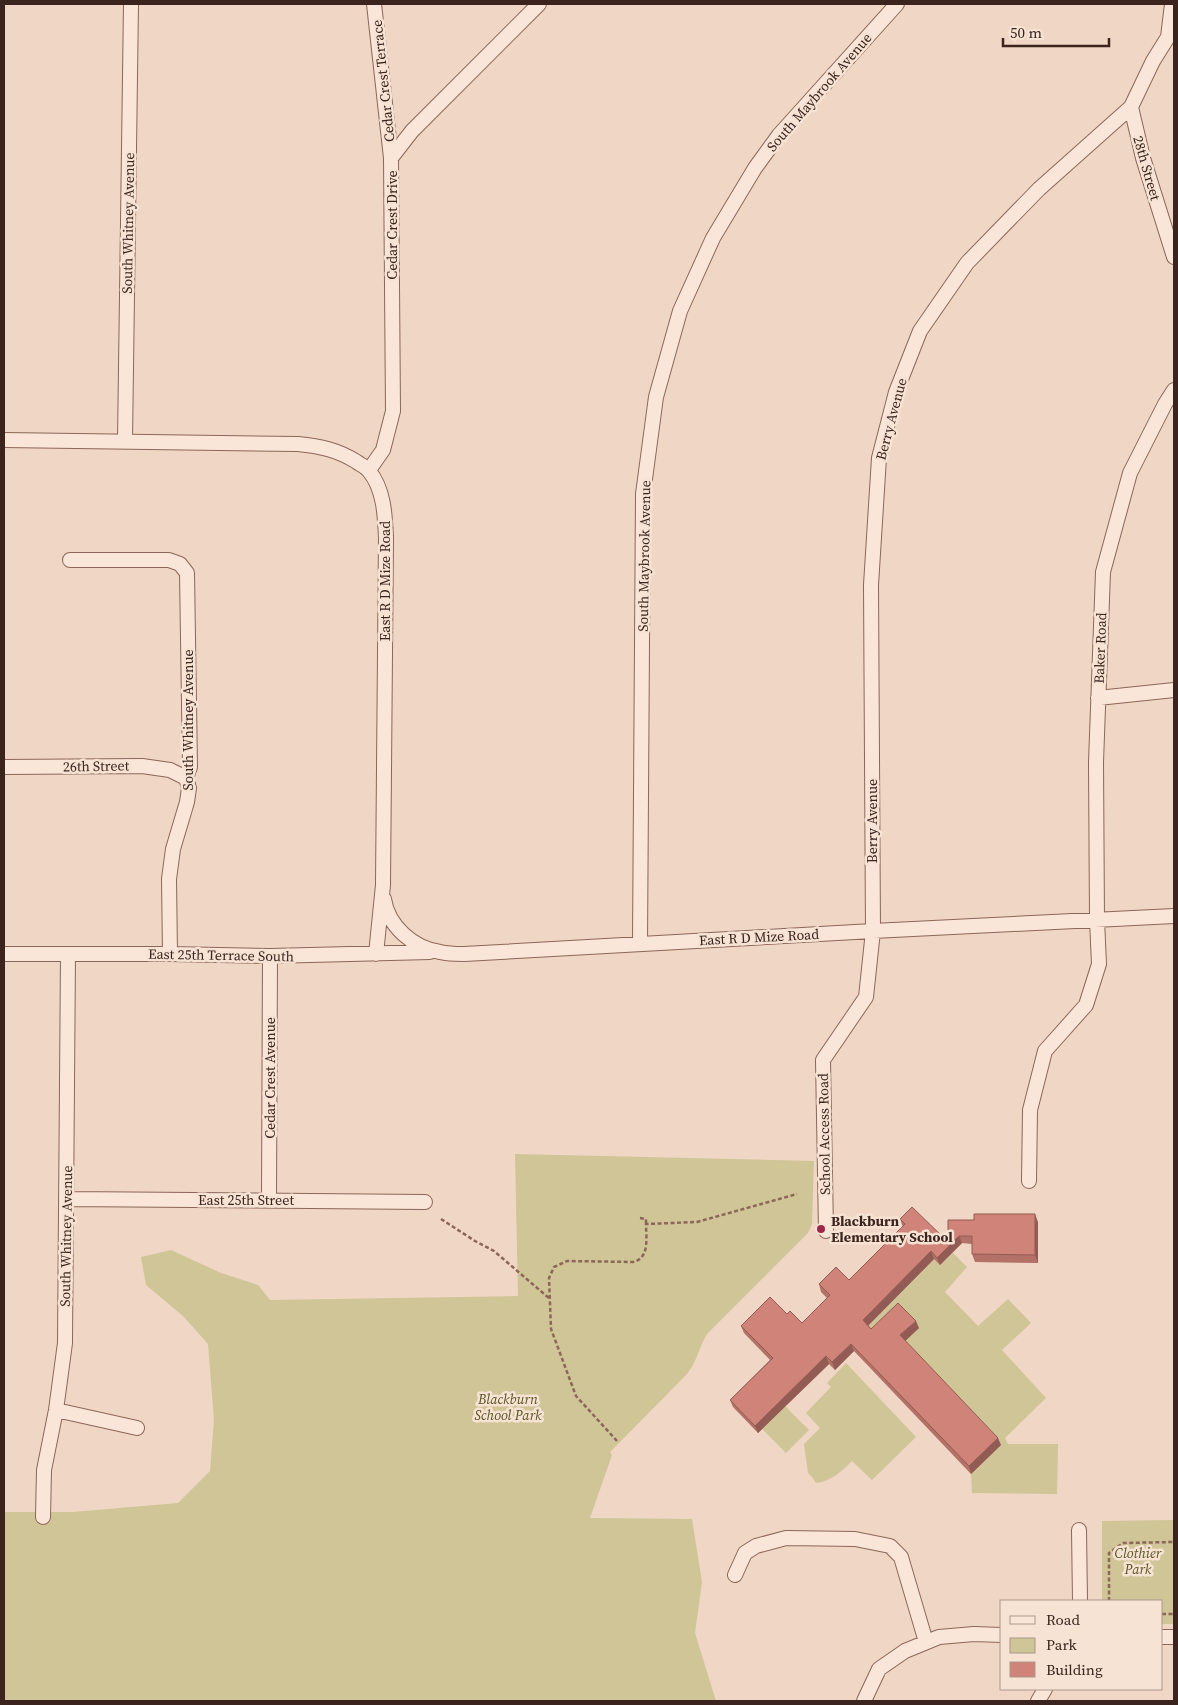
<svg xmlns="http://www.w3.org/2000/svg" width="1178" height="1705" font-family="'Source Serif 4',serif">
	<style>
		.green { fill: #cfc597 }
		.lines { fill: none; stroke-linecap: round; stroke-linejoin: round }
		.minor-casing { stroke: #8c6659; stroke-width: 16 }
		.path { stroke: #8c6659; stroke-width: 2.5; stroke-dasharray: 4 2.5; stroke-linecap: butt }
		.minor { stroke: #fae6d8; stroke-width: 14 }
		.wall { fill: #b37167 }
		.shaded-wall { fill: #925c54 }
		.building { fill: #d08378; stroke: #925c54 }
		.poi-dot { fill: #9d274a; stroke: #f7e3d4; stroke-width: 2 }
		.labels { text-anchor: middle; stroke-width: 5; stroke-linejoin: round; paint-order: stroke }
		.street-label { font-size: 14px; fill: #3b241e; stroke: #f7e3d4 }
		.poi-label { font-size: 14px; font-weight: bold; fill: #3b241e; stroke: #f7e3d4; text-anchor: start }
		.park-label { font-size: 14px; font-style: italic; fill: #585624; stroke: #f7e3d4 }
	</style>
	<rect width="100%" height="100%" fill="#f0d6c4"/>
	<path class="green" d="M515,1154l299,7 -2,63 -4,9 -101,101c-8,13 -10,28 -20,40l-77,78 2,3 -22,63 102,1 10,63 -7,51 21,68h-712v-189h69l105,-9 32,-32 4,-51 -6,-76 -25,-28 -37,-31 -5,-28 30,-7 50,23 37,12 12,15 248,-4z
		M953,1253l14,14 -22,25 33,34 30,-27 23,24 -29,27 44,48 -41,40 3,6h50l-1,50 -85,-1 -1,-20 30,-28 -135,-117 68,-69 6,6z
		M846,1363l70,74 -44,43 -20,-19c-11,11 -21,20 -36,22l-4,-6 -4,-4 -4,-29 16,-16 -14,-15 25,-26 -4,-4z
		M785,1406l24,24 -23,23 -24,-24z
		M1174,1520v104h-12v-23h-60v-80z"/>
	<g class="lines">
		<defs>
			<path id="minor" d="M1131,107l12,51 31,99
				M391,158l21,-27 127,-127
				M4,440l294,4c22,2 40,6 59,18 4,3 9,5 12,9 15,18 16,44 17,67l-3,347 -7,69
				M125,441l6,-437
				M369,470l14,-20 10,-39 -2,-253 -17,-154
				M70,560h99l11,4 7,9 3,194 -4,11 3,10 -2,14 -14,47 -4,30 1,75
				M1098,698l76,-8
				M4,767l138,-1 28,4 16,8
				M384,899c4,27 29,49 56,53 8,2 16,2 24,2l409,-23 301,-15
				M640,944l3,-450 13,-97 24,-86 33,-73 42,-70 24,-33 118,-131
				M4,954h166l100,2 160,-4
				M1029,1181l1,-71 15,-59 41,-46 13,-41 -2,-44 -1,-158 7,-190 27,-99 35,-69 9,-14
				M67,1199l358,3
				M269,1200l1,-244
				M826,1231l-3,-171 43,-63 7,-66 -2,-346 8,-127 17,-66 24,-61 47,-68 72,-74 92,-82 22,-46 15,-24 4,-33
				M56,1410l81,18
				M43,1517l1,-47 12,-60 9,-67 3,-389
				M1079,1530l1,71
				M735,1575l10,-22 11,-7 30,-8 69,1 35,7 11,11 25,85
				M1162,1637h12
				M864,1701l15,-32 26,-18 34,-14 35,-3 28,1
				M1038,1701l7,-12"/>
		</defs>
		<use href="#minor" class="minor-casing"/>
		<path class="path" d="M640,1218l6,1v5
			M441,1219l34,22 19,10 56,48
			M617,1441l-41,-45 -25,-67 -2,-51 5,-11 13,-6 66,1c17,-4 13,-24 13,-38l51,-2 100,-28
			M1109,1601v-48l14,-10 51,-1
			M1162,1614h12"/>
		<use href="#minor" class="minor"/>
	</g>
	<path class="wall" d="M900,1219l44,19 94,-16v41l-63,-1 -3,-8v-10l-10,-1 -22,22 -6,-6 -66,66 3,4 48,-1 -14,13 96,104 -30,29 -117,-123 -19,19 -6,-6 -71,69 -25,-26 -3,-7 40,-40 -26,-27 -3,-7 46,-12 15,9 25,-25 -6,-6 -2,-8 30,-4 54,-53z"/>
	<path class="shaded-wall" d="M1035,1214l3,8v41l-3,-8z
		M959,1236l3,7 -22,22 -3,-7z
		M931,1251l3,8 -68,69 -3,-8z
		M916,1321l3,7 -16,15 -3,-8z
		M851,1344l3,7 -19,19 -3,-8z
		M826,1356l3,8 -71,69 -3,-7z
		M998,1438l3,7 -30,29 -2,-8z"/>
	<path class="building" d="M912,1207l32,31 4,-4v-14h26v-6h61v41l-63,-1v-18h-13l-22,22 -6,-7 -68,69 8,9 27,-26 18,18 -16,14 98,103 -29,28 -118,-122 -19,18 -6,-6 -71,70 -25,-26 43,-42 -32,-32 29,-29 17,17 3,-3 12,12 28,-28 -11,-11 17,-17 13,13 56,-56 -5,-5z"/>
	<circle class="poi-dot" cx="821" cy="1229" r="5"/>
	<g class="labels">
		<g class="street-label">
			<text transform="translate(383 81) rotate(-96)" y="5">Cedar Crest Terrace</text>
			<text transform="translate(819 92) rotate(-49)" y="5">South Maybrook Avenue</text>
			<text transform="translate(1147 168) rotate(74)" y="5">28th Street</text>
			<text transform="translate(128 223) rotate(-89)" y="5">South Whitney Avenue</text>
			<text transform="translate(392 225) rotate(-90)" y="5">Cedar Crest Drive</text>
			<text transform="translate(891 419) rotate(-75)" y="5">Berry Avenue</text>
			<text transform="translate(644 556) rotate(-89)" y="5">South Maybrook Avenue</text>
			<text transform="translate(385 581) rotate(-90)" y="5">East R D Mize Road</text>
			<text transform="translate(1100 648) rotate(-88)" y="5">Baker Road</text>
			<text transform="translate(188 720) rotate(-90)" y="5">South Whitney Avenue</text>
			<text transform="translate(96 766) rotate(-1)" y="5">26th Street</text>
			<text transform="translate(872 821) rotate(-90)" y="5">Berry Avenue</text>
			<text transform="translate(759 937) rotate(-3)" y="5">East R D Mize Road</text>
			<text transform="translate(221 955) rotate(1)" y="5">East 25th Terrace South</text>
			<text transform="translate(270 1078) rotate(-90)" y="5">Cedar Crest Avenue</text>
			<text transform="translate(824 1134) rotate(-91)" y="5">School Access Road</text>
			<text x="246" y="1205">East 25th Street</text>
			<text transform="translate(66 1236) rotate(-89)" y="5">South Whitney Avenue</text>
		</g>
		<g class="poi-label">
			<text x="831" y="1226">Blackburn<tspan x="831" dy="16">Elementary School</tspan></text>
		</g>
		<g class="park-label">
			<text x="508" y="1404">Blackburn<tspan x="508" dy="16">School Park</tspan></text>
			<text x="1138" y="1558">Clothier<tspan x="1138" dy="16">Park</tspan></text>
		</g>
	</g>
	<rect width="1178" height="1705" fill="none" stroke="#3b241e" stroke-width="10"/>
	<rect x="1000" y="1600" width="162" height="90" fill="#f7e3d4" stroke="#ac978b"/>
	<rect x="1010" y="1616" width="25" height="8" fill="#fae6d8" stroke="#ac978b"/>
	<text x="1046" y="1625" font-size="15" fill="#3b241e">Road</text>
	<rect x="1010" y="1638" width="25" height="15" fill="#cfc597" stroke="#ac978b"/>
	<text x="1046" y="1650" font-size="15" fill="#3b241e">Park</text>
	<rect x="1010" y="1662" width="25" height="15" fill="#d08378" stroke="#ac978b"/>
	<text x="1046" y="1675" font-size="15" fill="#3b241e">Building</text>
	<path d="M1003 38v8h106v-8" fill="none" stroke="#3b241e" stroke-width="2.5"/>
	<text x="1010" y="38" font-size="15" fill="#3b241e" stroke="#f7e3d4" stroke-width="4" paint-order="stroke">50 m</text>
</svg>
